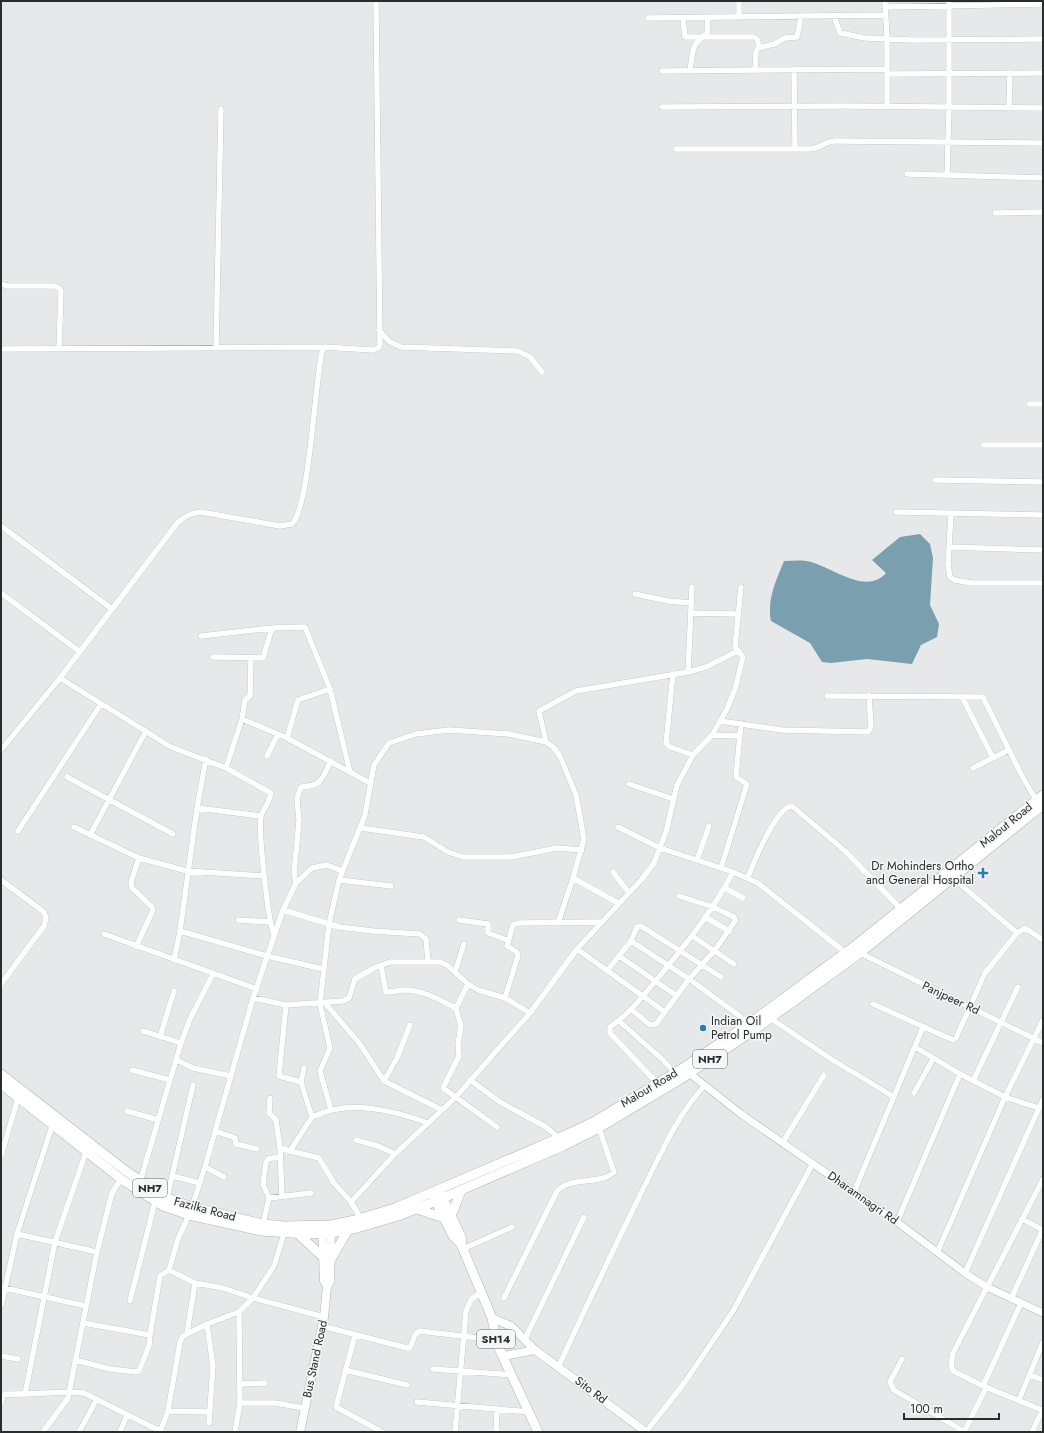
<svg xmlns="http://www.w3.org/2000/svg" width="1044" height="1433" font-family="Jost,sans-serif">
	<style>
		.water { fill: #7a9faf }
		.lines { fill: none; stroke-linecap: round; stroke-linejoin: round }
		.minor-casing { stroke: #b1b3b5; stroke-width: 6 }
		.tertiary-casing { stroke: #b1b3b5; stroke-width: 8 }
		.secondary-casing { stroke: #b1b3b5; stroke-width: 9 }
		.primary-casing { stroke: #b1b3b5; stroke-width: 10 }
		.trunk-casing { stroke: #b1b3b5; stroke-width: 10 }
		.minor { stroke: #fff; stroke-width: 5.5 }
		.tertiary { stroke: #fff; stroke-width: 7 }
		.secondary { stroke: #fff; stroke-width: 8 }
		.primary { stroke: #fff; stroke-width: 9 }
		.trunk { stroke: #fff; stroke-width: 9 }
		.poi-dot { fill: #2a7eae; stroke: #f4f6f7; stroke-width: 1.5 }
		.labels { text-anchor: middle; stroke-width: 3; stroke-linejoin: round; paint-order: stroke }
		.shield { fill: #f4f6f7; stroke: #676868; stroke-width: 1 }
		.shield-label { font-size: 11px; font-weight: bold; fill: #2a2b2b }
		.street-label { font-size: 12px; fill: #2a2b2b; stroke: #f4f6f7 }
		.poi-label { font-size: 12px; fill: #2a2b2b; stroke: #f4f6f7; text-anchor: end }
	</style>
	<rect width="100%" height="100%" fill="#e7e8ea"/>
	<path class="water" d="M920,534l10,10 3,14 -3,47 9,19 -2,13 -16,8 -9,19 -45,-5 -36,4 -9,-1 -12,-19 -39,-22c-4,-22 5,-40 13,-60 7,0 15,-1 22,0 23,3 59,36 80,12l-14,-13 28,-23z"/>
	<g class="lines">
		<defs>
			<path id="minor" d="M739,1v17
				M885,1l2,38v67
				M885,7l158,-3
				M834,16l6,17 25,5 47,2 131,-1
				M648,18l237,-3
				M683,18l2,19h69l3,2 2,8
				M755,69l1,-17 2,-4 16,-4 11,-6 12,-1 4,-20
				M794,69l1,79
				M690,70c3,-17 1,-27 17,-36l1,-16
				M662,71l225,-2
				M887,74l156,-1
				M662,107l182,-1 199,2
				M1009,108l1,-35
				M676,149h135c9,-1 15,-8 24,-8l208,2
				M907,174l136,4
				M947,176l2,-68v-107
				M995,213l48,-1
				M1,284l7,2h46l5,2 2,3 -2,58
				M379,330l11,12 11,5 117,4 12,6 12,15
				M216,348l5,-239
				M1,349l323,-2
				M1029,404h14
				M983,445h60
				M935,480l108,2
				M896,512l147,3
				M951,514l-3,51 2,12 5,3 16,3h72
				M1,526l111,83
				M949,547l94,3
				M1,593l78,58
				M635,594l33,7 23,2
				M691,613l47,1
				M201,636l71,-8 33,-1 25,62 20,83
				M213,657l50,1 9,-30
				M688,672l4,-85
				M673,674l-7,69 4,4 23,8
				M60,678l111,69 55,21 45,25c-1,8 -7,15 -10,23 -3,13 7,106 13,119
				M827,696l156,1 38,77 15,26
				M962,697l31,61
				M242,719l45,19 83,45
				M720,721l62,9 85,2 2,-1 2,-5 -2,-30
				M712,735l27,1
				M287,738l11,-38 32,-11
				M546,742l-7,-31 37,-20 112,-19 18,-5 32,-16
				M1,750l59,-72 118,-156c8,-6 13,-9 23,-10l79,14 12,-2c17,-15 23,-142 30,-172l2,-5 49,3 5,-2 2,-3 -4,-344
				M267,756l11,-22
				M206,759l-9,49 -17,123 87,25 56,13
				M226,768l16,-49 3,-19 5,-4 1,-38
				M973,768l36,-18
				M67,777l106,57
				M629,784l44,15
				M197,808l64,8
				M74,827l65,31 48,13 77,5
				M618,827l42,21 73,24 25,11 88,70
				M361,828l63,9 24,15 15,5h48l46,-9 25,2
				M18,831l83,-127
				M90,835l56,-104
				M697,860l12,-34
				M721,868l26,-84 -11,-7 5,-54
				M613,872l16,21
				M748,877c5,-13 28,-70 44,-71l53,45 56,58
				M953,878l64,55
				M1,880l43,32 2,6 -2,8 -43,58
				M339,880l52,6
				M296,883l-2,-10 5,-52 -2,-23 4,-11c22,-2 20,-7 30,-26
				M725,888l18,10
				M283,910l56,17 34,4 47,3 6,5 2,22
				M705,917l24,14
				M238,920l32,2
				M459,920l29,4v9l19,7
				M558,923l15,-45
				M104,934l153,55
				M692,936l42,28
				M631,941l58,38 63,46
				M136,947l17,-37 -1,-3 -20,-19 -1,-6 8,-24
				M577,949l88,63
				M860,953l183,90
				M619,956l58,40
				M174,960l6,-29
				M381,966l5,26c7,0 13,-2 19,-2 18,0 35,10 51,18
				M607,971l24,-30 6,-14 4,-1 80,51
				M455,972l9,-28
				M468,984l-12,24 5,18 -3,18 1,12 -16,32 54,39
				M253,998l33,7 57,-4 6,-3 6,-19 19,-11 16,-6h50l7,3 21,19 10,6 27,8 25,15
				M505,998l13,-42 -1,-4 -10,-6 6,-21 5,-2 83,-1
				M325,1003l35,41 24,37 58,29
				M873,1004l80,36 3,-2 29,-65 32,-40 8,-5 18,12
				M286,1005l-7,71 22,6
				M632,1010l18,15 6,-1 33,-45 26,-29 20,-29 -1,-4 -21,-10 -34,-11
				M770,1018l61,41 63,38
				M619,1021l43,38 13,14
				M143,1031l38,12
				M160,1037l14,-46
				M915,1047l45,27 45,23 34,11
				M176,1060l17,8 38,8
				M132,1070l38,10
				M470,1080l30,22 46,25 13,11
				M384,1081l13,-23 13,-33
				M973,1081l45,-94
				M657,1083l-47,-50v-6c22,-15 36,-35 53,-55 26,-32 51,-63 70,-100
				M914,1093l19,-34
				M270,1098l-1,15 7,7 4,28 2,48
				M331,1110l-11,-39 10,-23 -10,-44 9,-80 10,-44 26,-65 9,-50 15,-22 27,-9 33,-4 60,4 37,8 7,5 7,9 16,39 8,44 -11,39 45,25
				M127,1111l31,9
				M312,1117c37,-18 80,-7 116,6
				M215,1131l20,7 1,6 21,5
				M356,1140l22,6 17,8
				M783,1142l41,-67
				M280,1148l10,3 22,-34 -11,-35 3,-14
				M290,1151l29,7 15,25 17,19
				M1,1156l17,-58
				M205,1167l19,10
				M172,1176l28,7
				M140,1182l41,-139 9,-24 23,-45
				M854,1192l69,-165
				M167,1198l26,-113
				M269,1198l-6,-14 3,-22 2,-3 11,-2
				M192,1207l13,-40 48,-169 30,-88 13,-27 16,-15 15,-3 15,6
				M361,1219l-10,-17 44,-48 60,-56 75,-85 47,-64 65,-70 12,-16 12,-31 11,-47 16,-30 19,-20 15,-26 8,-20 8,-32 -8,-10 6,-60
				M1022,1219l21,11
				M897,1222l63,-148
				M263,1224l6,-26 42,-5
				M17,1234l80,18
				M463,1249l49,-22
				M938,1251l67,-154 38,-77
				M965,1273l78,-174
				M195,1283l28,5 30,10 21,-32 10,-32
				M4,1288l82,18
				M504,1298l53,-107c16,-16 42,-5 57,-19l-15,-44
				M1011,1299l32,-70
				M130,1301l25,-99
				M1,1306l16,-72 35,-108
				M83,1323l67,12 10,-59 9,-6
				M207,1324l6,42 -4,57
				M322,1326l85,22h3l5,-13 4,-4 77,9
				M187,1333l8,-50 -26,-13 9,-31 11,-24
				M355,1335l-19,72 46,25
				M525,1339l59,-122
				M1,1356l17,3
				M902,1359l-12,23 4,8 71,42
				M75,1360l35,9 26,3 3,-1 10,-25 1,-11
				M559,1366c26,-58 54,-115 82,-173 19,-37 35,-76 63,-107
				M433,1369l80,6
				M345,1370l62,15
				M1030,1375l13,5
				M240,1384l25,-1
				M983,1386l38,-83
				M25,1394l30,-152 31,-90
				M1,1395l69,-3 14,1 76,38
				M1019,1400l24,-58
				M417,1402l113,10
				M1,1403l2,-8
				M240,1403h35l29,5
				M1042,1410l-59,-24 -30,-15 -2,-5 2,-13 90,-174
				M168,1411l41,1
				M43,1432l25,-34 29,-146 15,-59 9,-14
				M79,1432l18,-33
				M120,1432l7,-17
				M160,1432l8,-21 12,-69 3,-6 24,-12 32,-12 14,-14 71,19
				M235,1432l5,-29 -1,-91
				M455,1432l11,-121 5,-11 10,-8
				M496,1432l1,-23
				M646,1432l39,-50 48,-71 80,-148
				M964,1432l22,-44
				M1032,1432l11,-23"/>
			<path id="tertiary" d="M689,1073l52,41 156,108 68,51 22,14 56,26"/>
			<path id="secondary" d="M322,1228l2,53 3,5
				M492,1318l19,8 24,24 111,82
				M504,1356l31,-6
				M300,1432l24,-115 3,-31 3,-4 1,-55"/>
			<path id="primary" d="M440,1192l22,47 -1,5 31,74 5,26 41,88
				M432,1194l21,42 8,8"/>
			<path id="trunk" d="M1,1074l125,97 41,27 25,9 71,17 21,2 47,-1 24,-5 40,-12 164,-70 36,-17 91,-55 64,-43 107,-79 186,-149
				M1,1084l120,95 42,27 26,9 72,16 47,3 23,-1 26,-5 41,-12 38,-15 127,-55 36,-18 82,-49 76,-51 103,-75 183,-148
				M417,1209l27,9
				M451,1216l10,-25
				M298,1234l25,23
				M330,1261l18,-31"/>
		</defs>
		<use href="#minor" class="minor-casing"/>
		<use href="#tertiary" class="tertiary-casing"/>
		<use href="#secondary" class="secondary-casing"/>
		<use href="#primary" class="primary-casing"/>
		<use href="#trunk" class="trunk-casing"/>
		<use href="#minor" class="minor"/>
		<use href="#tertiary" class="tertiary"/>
		<use href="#secondary" class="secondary"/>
		<use href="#primary" class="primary"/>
		<use href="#trunk" class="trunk"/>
	</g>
	<g class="poi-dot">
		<path d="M981 867h4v4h4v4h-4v4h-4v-4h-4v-4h4z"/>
		<circle cx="703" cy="1028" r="4"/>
	</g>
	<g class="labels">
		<g class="shield">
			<rect x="693" y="1050" width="34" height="18" rx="3"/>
			<rect x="133" y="1179" width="34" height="18" rx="3"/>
			<rect x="477" y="1330" width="38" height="18" rx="3"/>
		</g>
		<g class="shield-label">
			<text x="710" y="1063">NH7</text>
			<text x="150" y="1192">NH7</text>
			<text x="496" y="1343">SH14</text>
		</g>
		<g class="street-label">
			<text transform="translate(1006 825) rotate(-39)" y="4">Malout Road</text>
			<text transform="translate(951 998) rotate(25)" y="4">Panjpeer Rd</text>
			<text transform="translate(649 1088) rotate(-31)" y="4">Malout Road</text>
			<text transform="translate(863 1198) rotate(35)" y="4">Dharamnagri Rd</text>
			<text transform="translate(205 1209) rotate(15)" y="4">Fazilka Road</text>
			<text transform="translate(315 1359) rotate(-78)" y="4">Bus Stand Road</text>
			<text transform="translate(591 1390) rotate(37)" y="4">Sito Rd</text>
		</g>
		<g class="poi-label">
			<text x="974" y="870">Dr Mohinders Ortho<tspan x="974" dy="14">and General Hospital</tspan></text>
			<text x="711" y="1025" text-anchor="start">Indian Oil<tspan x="711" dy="14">Petrol Pump</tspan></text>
		</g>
	</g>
	<rect width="1044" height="1433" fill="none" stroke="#2a2b2b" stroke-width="4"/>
	<path d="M904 1413v6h95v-6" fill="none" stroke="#2a2b2b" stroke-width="2"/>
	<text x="910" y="1413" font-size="12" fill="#2a2b2b" stroke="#f4f6f7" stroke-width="3" paint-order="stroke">100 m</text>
</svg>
